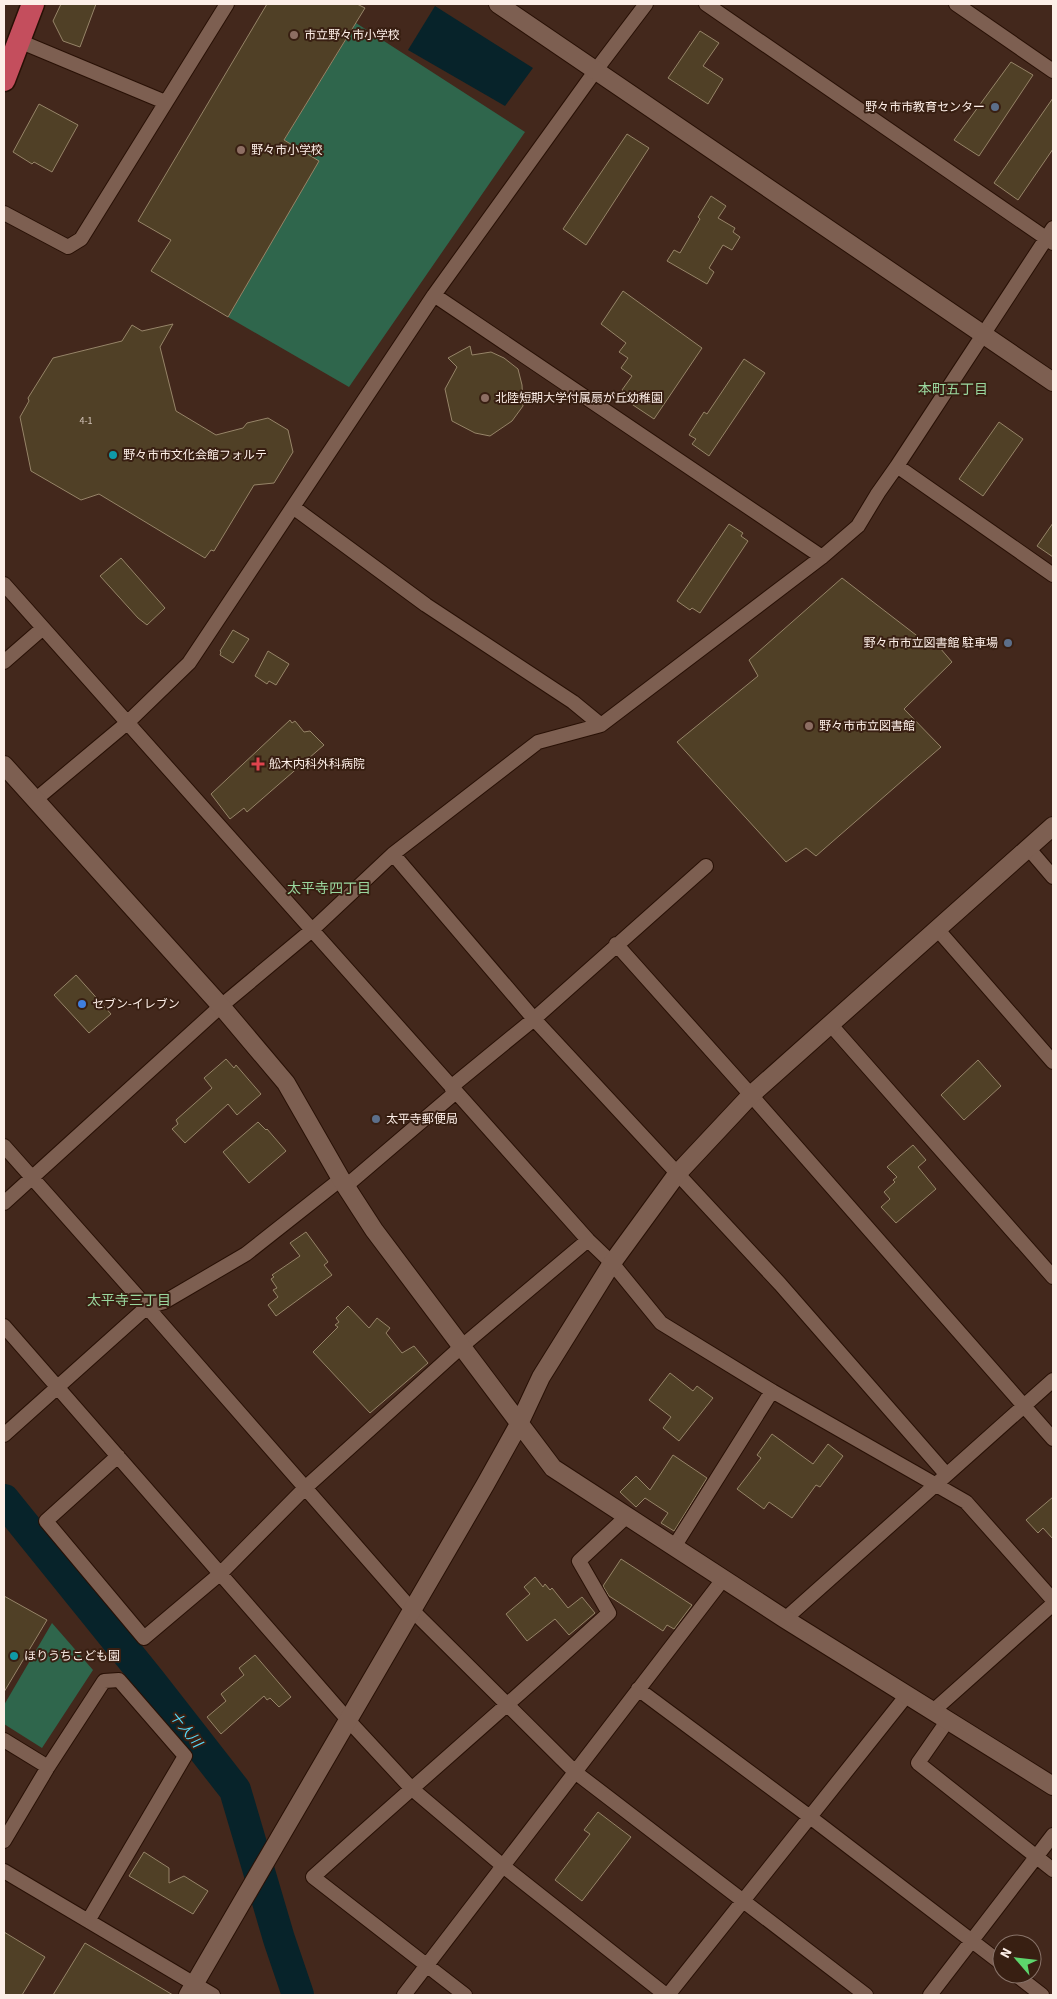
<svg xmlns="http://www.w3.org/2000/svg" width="1057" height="1999" font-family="'Source Sans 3','Noto Sans JP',sans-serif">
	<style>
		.green { fill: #2f664c }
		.water { fill: #07232a }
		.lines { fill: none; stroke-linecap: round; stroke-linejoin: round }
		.river { stroke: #07232a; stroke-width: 32 }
		.building { fill: #504026; stroke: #968468 }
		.minor-casing { stroke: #281005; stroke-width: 16 }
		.tertiary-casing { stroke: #281005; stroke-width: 20 }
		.trunk-casing { stroke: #281005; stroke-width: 25 }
		.minor { stroke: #7d5f51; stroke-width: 14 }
		.tertiary { stroke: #7d5f51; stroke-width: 18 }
		.trunk { stroke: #c44e5d; stroke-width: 22 }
		.education-dot { fill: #8d6e63; stroke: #381f12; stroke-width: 2 }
		.service-dot { fill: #5c6f8a; stroke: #381f12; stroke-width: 2 }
		.culture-dot { fill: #0f9aa8; stroke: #381f12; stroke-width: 2 }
		.health-dot { fill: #e0444e; stroke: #381f12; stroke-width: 2 }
		.shop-dot { fill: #3f7fe0; stroke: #381f12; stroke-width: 2 }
		.labels { text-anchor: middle; stroke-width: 4; stroke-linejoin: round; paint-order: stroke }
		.number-label { font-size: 10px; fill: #d2c3b8 }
		.poi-label { font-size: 12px; fill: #fdefe8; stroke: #381f12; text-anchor: start }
		.neighbourhood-label { font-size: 14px; fill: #9ad79e; stroke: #381f12 }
		.water-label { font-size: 14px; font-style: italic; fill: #57d9f8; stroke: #381f12 }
	</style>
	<rect width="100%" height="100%" fill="#43281c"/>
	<path class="green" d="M356,23l169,109 -176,255 -121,-70 90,-156 -34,-21z
		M52,1623l41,47 -51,78 -38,-24v-19z"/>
	<path class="water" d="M435,6l98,62 -28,38 -97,-56z"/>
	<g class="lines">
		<path class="river" d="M4,1500l146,181 85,109 44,149 19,56"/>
	</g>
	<path class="building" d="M61,4h35l-16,43 -17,-6 -10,-20z
		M267,4h90l8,4 -81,132 35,21 -91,156 -77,-46 20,-31 -33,-19z
		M700,31l19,12 -16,23 20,13 -15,25 -40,-26z
		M1011,62l22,13 -54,81 -25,-16z
		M1053,98v51l-35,51 -24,-17z
		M39,104l39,21 -26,47 -18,-10 -2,2 -19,-12z
		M627,134l22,14 -63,97 -23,-16z
		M711,196l15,10 -8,12 17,10 -2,4 7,5 -8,13 -9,-5 -14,23 5,4 -7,12 -40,-23 7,-11 6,3 20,-34 -2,-2z
		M623,291l79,57 -48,71 -33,-22 3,-5 -2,-2 10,-14 -11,-8 7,-10 -9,-6 7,-9 -25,-19z
		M173,324l-13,23 16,64 40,24 27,-7 4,-5 21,-5 20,12 5,22 -19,31 -20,2 -40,66 -3,-1 -6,8 -106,-64 -18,6 -50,-29 -11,-54 9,-16 -1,-3 25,-40 69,-17 10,-16 10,6z
		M470,346l2,9 19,-3 13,6 14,11 4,16 1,21 -11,15 -22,15 -15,-3 -23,-12 -7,-32 12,-22 -9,-9z
		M744,359l21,14 -56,83 -17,-12 4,-5 -7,-4 15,-23 3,2z
		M999,422l24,17 -40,57 -24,-17z
		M1053,523v34l-16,-11z
		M729,524l14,9 -2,3 7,5 -48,72 -8,-5 -2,2 -13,-9z
		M121,558l44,50 -18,17 -9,-7 -38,-42z
		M842,578l87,67 5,-4 18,21 -48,47 37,38 -125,109 -10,-8 -20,14 -109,-120 81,-66 -9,-16z
		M233,630l16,9 -16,24 -13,-8 1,-3 -1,-1z
		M268,651l21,13 -13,21 -7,-4 -2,3 -12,-8z
		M290,720l2,3 3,-2 9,11 6,-1 14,14 -77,67 -3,-4 -14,11 -19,-25z
		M76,975l35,39 -22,19 -35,-38z
		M226,1059l8,9 2,-3 25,29 -24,21 -9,-11 -43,39 -13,-14 6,-5 -2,-4 36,-32 -8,-10z
		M978,1060l23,26 -37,34 -23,-25z
		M258,1122l8,8 1,-1 19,22 -37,32 -26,-31z
		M913,1145l13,15 -8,7 18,22 -40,34 -15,-16 9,-8 -6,-7 11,-10 -2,-2 4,-3 -10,-10z
		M306,1232l22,30 -4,3 8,10 -56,41 -8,-11 10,-8 -5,-7 4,-2 -6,-9 3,-2 -2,-2 28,-19 -10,-13z
		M348,1306l21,22 8,-10 13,10 -4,5 16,20 12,-7 14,17 -58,50 -57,-61 25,-25 -3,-2 4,-3 -3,-4z
		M670,1373l23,18 4,-5 16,12 -34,43 -16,-13 8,-11 -22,-17z
		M772,1434l41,30 15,-20 15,12 -23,31 -4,-2 -24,33 -23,-16 -5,7 -27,-20 24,-31 -4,-3z
		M673,1455l34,23 -33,53 -13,-8 7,-10 -23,-15 -9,9 -16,-15 16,-16 14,14z
		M1053,1497v42l-10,-11 -5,5 -12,-13z
		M621,1559l71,46 -18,24 -7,-4 -4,6 -54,-35 -6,-10z
		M535,1577l8,10 2,-3 5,6 2,-2 16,20 14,-11 13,16 -26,22 -14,-16 -28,22 -21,-27 24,-20 -6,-7z
		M4,1596l43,24 -43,72z
		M255,1655l36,42 -12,10 -9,-9 -3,2 -3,-4 -43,38 -14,-17 19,-16 -5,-7 23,-19 -5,-7z
		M598,1812l33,25 -49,64 -27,-21 35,-46 -6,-4z
		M144,1852l25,16v15l15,-7 24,15 -15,23 -64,-38z
		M4,1932l41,25 -23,38h-18z
		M85,1943l88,52h-120z"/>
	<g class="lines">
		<defs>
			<path id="minor" d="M706,4l347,239
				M956,4l97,67
				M19,41l146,61
				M4,213l64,34 13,-8 146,-235
				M434,295l388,262
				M897,466l156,109
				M293,507l133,98 147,97 28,23
				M4,584l584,656 24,23 49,60 111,68 194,111 87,98
				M4,662l39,-34
				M35,800l92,-77 62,-60 245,-368 162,-225 50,-66
				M1029,849l24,28
				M393,854l141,165 246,265 166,190
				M938,930l115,132
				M616,944l135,151 302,344
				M830,1024l223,253
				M451,1087l83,-68 172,-153
				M4,1146l143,161 266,304 162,161 291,223
				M346,1186l110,-94
				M4,1203l217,-197 91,-76 81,-76 145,-112 63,-17 221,-168 36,-31 20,-33 19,-27 156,-238
				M4,1326l344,394 63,68 92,78 163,129
				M4,1435l143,-128 17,-5 82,-48 95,-75
				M118,1456l-72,65 98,117 77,-65 84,-85 156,-141 127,-107
				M674,1547l98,-156
				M785,1619l268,-239
				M638,1689l172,128 192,147
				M933,1711l120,-107
				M948,1720l-30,43 135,107
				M4,1740l44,27
				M4,1841l44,-74 56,-86 15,-1 66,76 -97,165
				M4,1871l209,124
				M1015,1974l27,21
				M404,1995l320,-417
				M465,1995l-152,-118c98,-89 199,-175 296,-264l-30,-52 47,-44
				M668,1995l239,-300
				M930,1995l123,-160"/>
			<path id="tertiary" d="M498,4l555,378
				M4,765l217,241 65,77 55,96 33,51 179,238 232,151 268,167
				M188,1995l297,-510 34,-61 22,-47 71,-114 65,-89 74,-79 302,-269"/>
			<path id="trunk" d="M4,80l29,-76"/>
		</defs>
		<use href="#minor" class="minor-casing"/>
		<use href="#tertiary" class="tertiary-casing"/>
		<use href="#trunk" class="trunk-casing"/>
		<use href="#minor" class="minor"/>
		<use href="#tertiary" class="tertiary"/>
		<use href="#trunk" class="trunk"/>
	</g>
	<g class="education-dot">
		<circle cx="294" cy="35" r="5"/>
		<circle cx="241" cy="150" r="5"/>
		<circle cx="485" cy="398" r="5"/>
		<circle cx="809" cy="726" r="5"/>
	</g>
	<g class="service-dot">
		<circle cx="995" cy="107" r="5"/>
		<circle cx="1008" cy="643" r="5"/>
		<circle cx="376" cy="1119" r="5"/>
	</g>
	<g class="culture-dot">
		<circle cx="113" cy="455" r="5"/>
		<circle cx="14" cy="1656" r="5"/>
	</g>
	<path class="health-dot" d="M255.5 756.5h5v5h5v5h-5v5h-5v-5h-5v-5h5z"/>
	<circle class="shop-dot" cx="82" cy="1004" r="5"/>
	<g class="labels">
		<g class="number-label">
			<text x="86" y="424">4-1</text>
		</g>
		<g class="poi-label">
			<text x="304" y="39">市立野々市小学校</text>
			<text x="985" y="111" text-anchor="end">野々市市教育センター</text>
			<text x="251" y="154">野々市小学校</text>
			<text x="495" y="402">北陸短期大学付属扇が丘幼稚園</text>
			<text x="123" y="459">野々市市文化会館フォルテ</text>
			<text x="998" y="647" text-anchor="end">野々市市立図書館 駐車場</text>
			<text x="819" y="730">野々市市立図書館</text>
			<text x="269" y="768">舩木内科外科病院</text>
			<text x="92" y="1008">セブン-イレブン</text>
			<text x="386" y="1123">太平寺郵便局</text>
			<text x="24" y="1660">ほりうちこども園</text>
		</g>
		<g class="neighbourhood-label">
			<text x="953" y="394">本町五丁目</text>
			<text x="329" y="893">太平寺四丁目</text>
			<text x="129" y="1305">太平寺三丁目</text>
		</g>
		<g class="water-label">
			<text transform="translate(186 1729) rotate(51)" y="5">十人川</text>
		</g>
	</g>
	<rect width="1057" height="1999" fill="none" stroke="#fdefe8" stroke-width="10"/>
	<g transform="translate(1017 1959) rotate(298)"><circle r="24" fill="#381f12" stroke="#877268"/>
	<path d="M0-4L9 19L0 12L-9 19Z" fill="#5dd56d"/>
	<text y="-8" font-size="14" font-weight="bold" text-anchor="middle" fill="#fdefe8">N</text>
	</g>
</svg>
